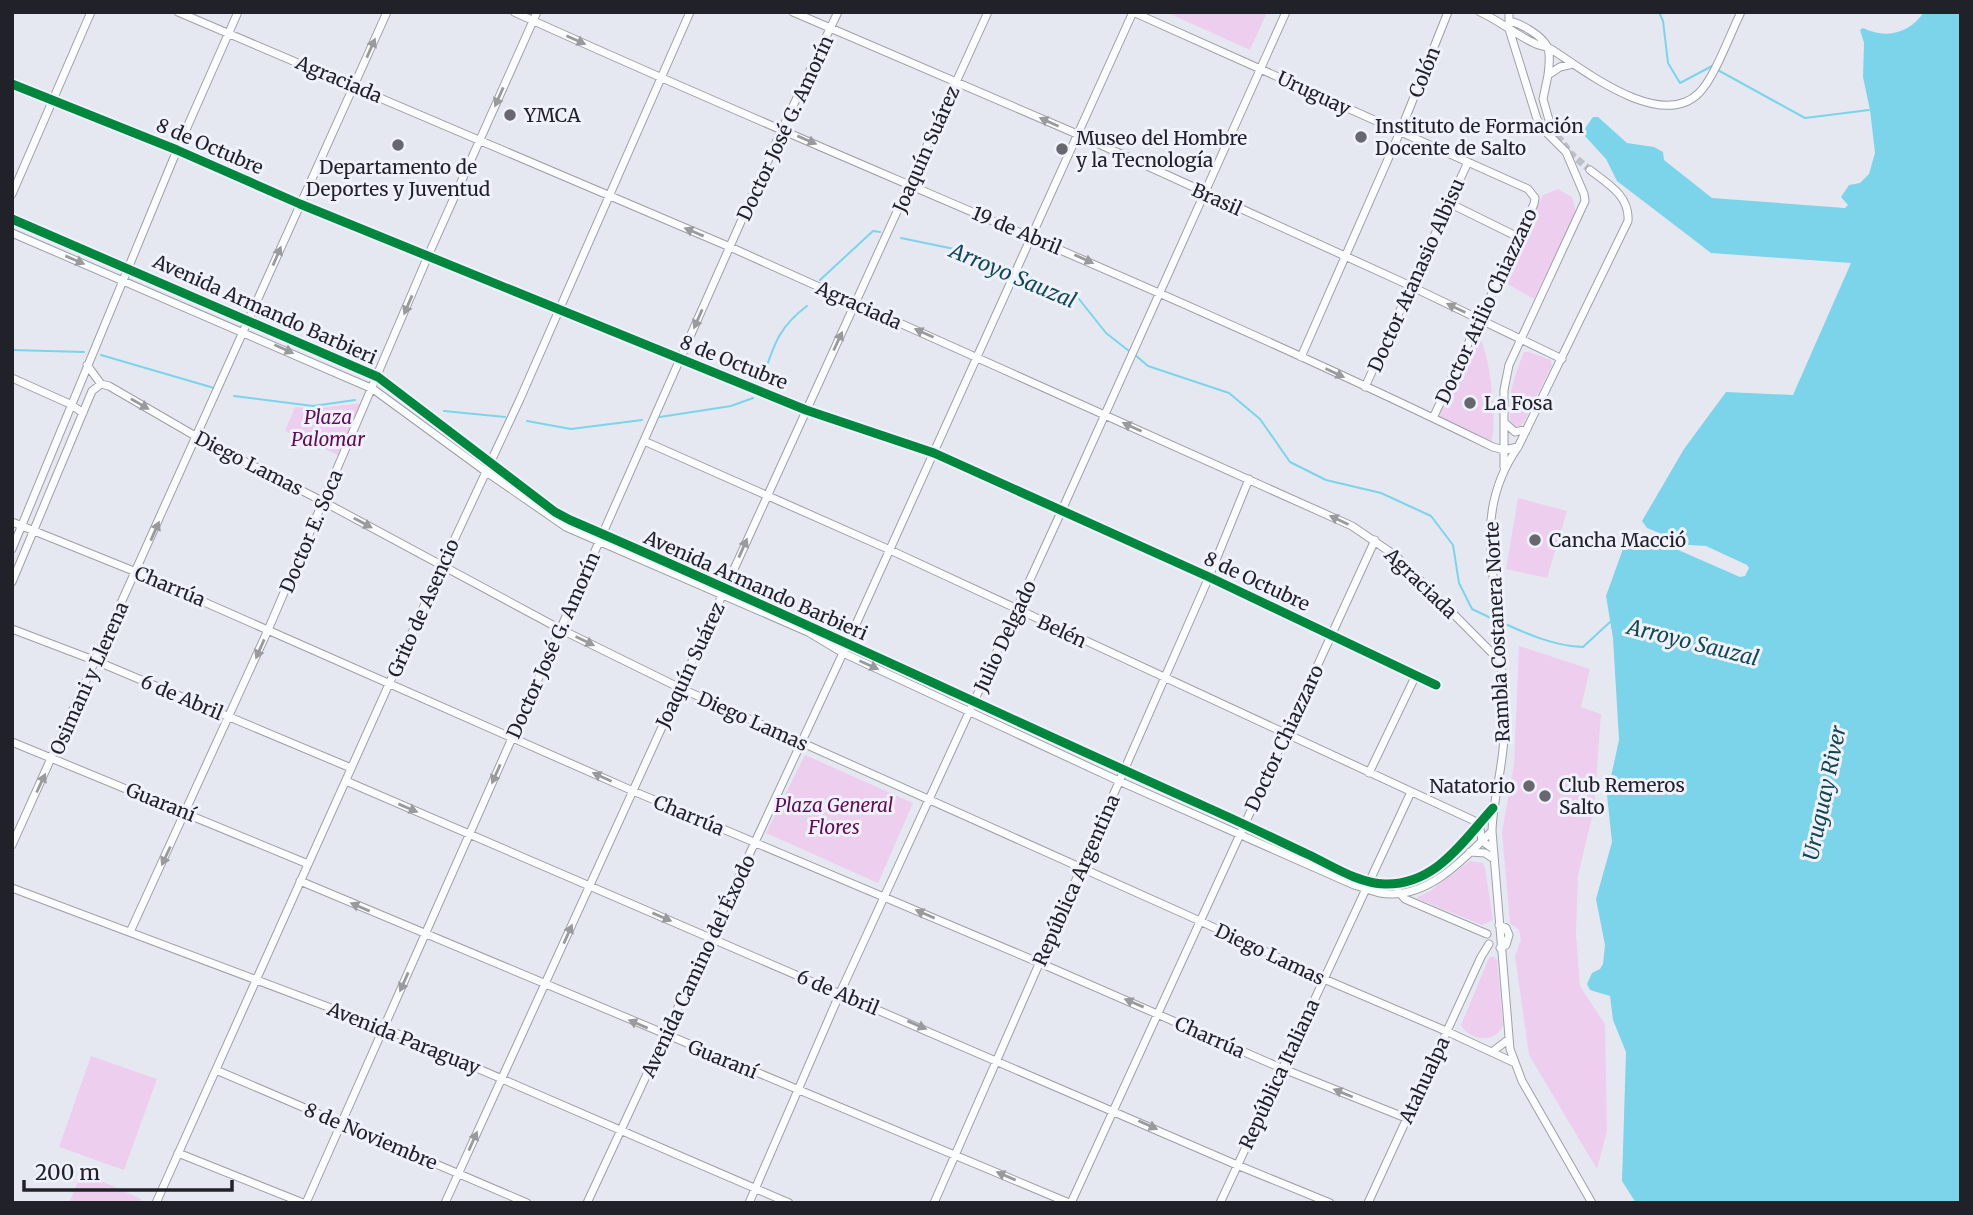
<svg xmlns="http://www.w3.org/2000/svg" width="1973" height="1215" font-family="Merriweather,serif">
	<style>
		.green { fill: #eeceee }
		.water { fill: #7cd4ea }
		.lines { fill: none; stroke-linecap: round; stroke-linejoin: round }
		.stream { stroke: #7cd4ea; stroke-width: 2 }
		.minor-tunnel { stroke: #bec0c9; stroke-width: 7; stroke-dasharray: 7 3.5; stroke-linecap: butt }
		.minor-casing { stroke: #9ea0a7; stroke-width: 9 }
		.minor { stroke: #fbfcfd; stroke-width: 7 }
		.cycleway-casing { stroke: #eff2fd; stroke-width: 13 }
		.cycleway { stroke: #00873e; stroke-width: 9 }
		.oneway { fill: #999a9e }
		.poi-dot { fill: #66676f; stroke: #eff2fd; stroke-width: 2.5 }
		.labels { text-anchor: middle; stroke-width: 6; stroke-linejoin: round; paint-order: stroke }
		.street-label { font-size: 19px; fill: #212229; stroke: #eff2fd }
		.poi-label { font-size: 19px; fill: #212229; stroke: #eff2fd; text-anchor: start }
		.park-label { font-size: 19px; font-style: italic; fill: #610b59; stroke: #eff2fd }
		.water-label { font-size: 21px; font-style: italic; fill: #124853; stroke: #eff2fd }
	</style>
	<rect width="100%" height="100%" fill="#e5e8f1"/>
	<path class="green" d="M1166,12h101l-17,38z
		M1558,189l14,8 4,15 -42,87 -32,-18 41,-86z
		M1477,332c13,20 21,87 14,111l-52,-26z
		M1524,352h5l22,8 1,5 -29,59 -7,4 -5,-3c-4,-29 2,-46 13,-73z
		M363,403l-23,53 -55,-25 10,-24 18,2z
		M1518,498l49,13 -20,67 -41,-9z
		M1519,646l71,23 -9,38 20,7 -7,95 -16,66 -2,59 4,52 25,38 2,107 -10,38 -68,-114 -14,-99 6,-16 -2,-10 -9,-7 -8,-91 12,-68z
		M805,755l108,48 -35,80 -112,-50z
		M1470,861l13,2 2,5 8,52 -11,5 -66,-27 14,-7z
		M1493,956l4,3 6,66c-7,19 -33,16 -42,0l28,-67z
		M91,1056l66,23 -33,91 -65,-23z
		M82,1172l59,27 -1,4h-71z"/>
	<path class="water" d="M1924,12h37v1191h-325l-14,-22 4,-129 -13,-32 -3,-24 -20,-6 -3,-6 5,-11 8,-4 3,-5 2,-19 -9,-46 16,-57 -5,-47 12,-55 -6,-102 -7,-42 18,-50 11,-15 105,46 5,-1 4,-8 -2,-3 -41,-19 -17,-1 -42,-17 -5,-7 42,-72 42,-57 67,3 58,-132 -140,-10 -94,-72 -11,-22 -22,-24v-5l9,-13h5l29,26 27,4 9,5 1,8 48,38 133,10 3,-3 -7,-8 8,-12 11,-2 9,-9 6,-21 -5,-43 -7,-33 1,-34 -4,-13 3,-2c23,11 46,6 61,-16z"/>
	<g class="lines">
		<path class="stream" d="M1659,12l4,9 5,42 12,20 32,-17
			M1716,69l89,49 64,-8
			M901,238l63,13 50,19
			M1020,272l59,27 27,34 23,18
			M820,280l53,-49 7,1
			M12,350l72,2
			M1134,354l14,12 81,27 31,26 30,43 36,18 55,13 50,23 22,29 6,38 13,26 23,11
			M101,355l113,33
			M761,383c12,-34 15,-54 46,-77
			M234,396l79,10 42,-6
			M444,411l61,6
			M660,417l71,-11 22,-8
			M527,421l44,8 71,-9
			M1501,622c26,12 53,24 82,25l27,-25"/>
		<path class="minor-tunnel" d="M1551,127l20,27 19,16"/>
		<defs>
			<path id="minor" d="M178,12l552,235 622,279 44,30 104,105
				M514,12c325,148 658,278 979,435l11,3 14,-3
				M793,12l284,122 325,148 160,77
				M1133,12l395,177 7,9 -1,6 -101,214
				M1480,12c20,9 36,23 56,32 5,2 10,2 15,5 34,22 110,82 148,44 16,-16 31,-59 42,-81
				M1509,21c11,2 32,14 38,25 4,8 2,20 1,29
				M12,84l165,66 123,54 506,206 128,43 275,124 227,108
				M1551,127l-8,-28 5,-24 12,-8 13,-3
				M1590,170c18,14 40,26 38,51l-110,226c-19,27 -28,58 -28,91 4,66 15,132 14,198 -1,32 -11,63 -12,95l18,218 12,32 70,122
				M12,194l79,-182
				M1449,203l69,34
				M12,219l366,158 177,135 15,8c214,92 424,192 636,287 34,15 67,31 101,47 24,11 50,29 78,30 51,1 78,-43 108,-76
				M12,233l361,156 112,82 81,56 242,105 35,21 276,128 235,104c9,2 17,6 26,8 46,8 83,-33 112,-62
				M1301,357l99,-225 48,-120
				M87,365l14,19 8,2 88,51 127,65 236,127 120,59 520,233 124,58 122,52 67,31
				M12,378l58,26 13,9
				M1365,387l103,-225
				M1505,423l10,9 12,-3
				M644,441l246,109 589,273 3,18 11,8
				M1504,467v-77l5,-25 76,-164 -1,-7 -18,-42 -22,-22 -7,-11 -28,-90v-17
				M12,522l124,50 497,219 407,172 241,105 125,50
				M12,549l165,-399 61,-138
				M12,582l80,-191 9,-7
				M12,629l84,32 255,107
				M12,742l296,122
				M1369,773l47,-98
				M346,781l891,384 93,38
				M12,845l375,-833
				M1470,852l15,1 9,6
				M300,881l769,322
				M12,888l372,140 405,175
				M1398,891l7,8 82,35
				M1499,925l7,3 3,7 -3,10 -6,3
				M130,932l138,-302 160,-374 109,-244
				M1492,1052l17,-13
				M216,1070l311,133
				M178,1153l125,50
				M156,1203l286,-637 78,-167 170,-387
				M306,1203l476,-1074 56,-117
				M445,1203l543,-1191
				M587,1203l256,-550 290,-641
				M749,1203l91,-210 222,-483 224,-498
				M934,1203l275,-626 40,-98
				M1071,1203l304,-663
				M1220,1203l191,-411
				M1368,1203l113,-246 8,-13"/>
		</defs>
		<use href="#minor" class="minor-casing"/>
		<use href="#minor" class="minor"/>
		<defs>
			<path id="cycleway" d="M12,84l165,66 123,54 506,206 128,43 275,124 227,108
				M12,219l366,158 177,135 15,8c214,92 424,192 636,287 34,15 67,31 101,47 24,11 50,29 78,30 51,1 78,-43 108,-76"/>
		</defs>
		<use href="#cycleway" class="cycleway-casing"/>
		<use href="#cycleway" class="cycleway"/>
	</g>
	<defs><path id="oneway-solid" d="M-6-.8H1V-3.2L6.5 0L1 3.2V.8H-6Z" transform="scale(1.75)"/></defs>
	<g class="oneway">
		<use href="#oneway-solid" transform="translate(576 40) rotate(24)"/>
		<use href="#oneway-solid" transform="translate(371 48) rotate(-66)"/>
		<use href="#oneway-solid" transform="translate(499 97) rotate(114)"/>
		<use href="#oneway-solid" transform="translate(1049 122) rotate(-156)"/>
		<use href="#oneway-solid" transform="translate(807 140) rotate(23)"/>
		<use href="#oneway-solid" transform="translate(694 232) rotate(-157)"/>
		<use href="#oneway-solid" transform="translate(277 256) rotate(-67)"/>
		<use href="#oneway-solid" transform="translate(1084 259) rotate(24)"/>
		<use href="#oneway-solid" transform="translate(75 260) rotate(23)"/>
		<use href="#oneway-solid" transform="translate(408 305) rotate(113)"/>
		<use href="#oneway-solid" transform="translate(1456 308) rotate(-154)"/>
		<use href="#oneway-solid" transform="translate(698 319) rotate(114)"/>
		<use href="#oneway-solid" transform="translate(924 333) rotate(-156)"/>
		<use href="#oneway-solid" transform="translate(838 341) rotate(-65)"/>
		<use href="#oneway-solid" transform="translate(284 349) rotate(24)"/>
		<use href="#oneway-solid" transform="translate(1335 373) rotate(25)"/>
		<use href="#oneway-solid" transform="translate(140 404) rotate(30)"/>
		<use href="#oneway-solid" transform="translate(1132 427) rotate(-156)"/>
		<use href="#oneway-solid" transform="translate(1339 520) rotate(-155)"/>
		<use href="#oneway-solid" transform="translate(363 523) rotate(28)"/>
		<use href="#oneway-solid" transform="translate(155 531) rotate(-66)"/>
		<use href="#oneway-solid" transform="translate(743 548) rotate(-66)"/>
		<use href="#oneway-solid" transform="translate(585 641) rotate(26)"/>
		<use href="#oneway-solid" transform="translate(260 649) rotate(114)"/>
		<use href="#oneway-solid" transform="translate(869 665) rotate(24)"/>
		<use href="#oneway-solid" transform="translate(496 774) rotate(114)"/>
		<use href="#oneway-solid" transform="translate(602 777) rotate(-156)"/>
		<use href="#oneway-solid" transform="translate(41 783) rotate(-65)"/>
		<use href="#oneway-solid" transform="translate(408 808) rotate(23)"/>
		<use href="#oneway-solid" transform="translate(166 856) rotate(115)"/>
		<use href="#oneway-solid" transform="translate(360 907) rotate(-157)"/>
		<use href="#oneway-solid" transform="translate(925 914) rotate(-157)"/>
		<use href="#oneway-solid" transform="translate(662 917) rotate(23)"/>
		<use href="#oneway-solid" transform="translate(568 934) rotate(-66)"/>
		<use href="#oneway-solid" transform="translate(404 982) rotate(114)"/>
		<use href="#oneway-solid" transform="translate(1134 1003) rotate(-157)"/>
		<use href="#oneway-solid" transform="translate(638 1024) rotate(-157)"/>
		<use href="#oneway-solid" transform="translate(917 1025) rotate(23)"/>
		<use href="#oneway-solid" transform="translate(1343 1093) rotate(-158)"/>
		<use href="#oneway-solid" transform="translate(1148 1125) rotate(24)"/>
		<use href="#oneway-solid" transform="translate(473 1141) rotate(-66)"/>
		<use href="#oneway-solid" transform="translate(1006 1176) rotate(-157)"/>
	</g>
	<g class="poi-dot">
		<circle cx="510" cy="115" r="7"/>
		<circle cx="1361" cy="137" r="7"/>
		<circle cx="398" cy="145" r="7"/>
		<circle cx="1062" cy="149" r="7"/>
		<circle cx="1470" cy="403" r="7"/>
		<circle cx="1535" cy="540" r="7"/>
		<circle cx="1529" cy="786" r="7"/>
		<circle cx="1545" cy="796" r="7"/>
	</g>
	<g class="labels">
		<g class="street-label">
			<text transform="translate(1424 72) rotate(-68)" y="7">Colón</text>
			<text transform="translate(339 79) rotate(23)" y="7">Agraciada</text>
			<text transform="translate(1314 93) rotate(25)" y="7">Uruguay</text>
			<text transform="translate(785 128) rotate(-65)" y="7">Doctor José G. Amorín</text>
			<text transform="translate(210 146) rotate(23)" y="7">8 de Octubre</text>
			<text transform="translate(926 149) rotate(-66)" y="7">Joaquín Suárez</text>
			<text transform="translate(1217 199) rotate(24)" y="7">Brasil</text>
			<text transform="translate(1017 230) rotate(23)" y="7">19 de Abril</text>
			<text transform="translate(1416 275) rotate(-66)" y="7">Doctor Atanasio Albisu</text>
			<text transform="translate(859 305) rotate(24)" y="7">Agraciada</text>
			<text transform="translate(1486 306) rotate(-65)" y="7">Doctor Atilio Chiazzaro</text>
			<text transform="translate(265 309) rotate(24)" y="7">Avenida Armando Barbieri</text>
			<text transform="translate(734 362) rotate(22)" y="7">8 de Octubre</text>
			<text transform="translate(249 463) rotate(27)" y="7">Diego Lamas</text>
			<text transform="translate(311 531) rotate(-67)" y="7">Doctor E. Soca</text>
			<text transform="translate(1257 581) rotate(25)" y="7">8 de Octubre</text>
			<text transform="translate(1421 583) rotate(44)" y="7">Agraciada</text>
			<text transform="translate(756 585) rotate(24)" y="7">Avenida Armando Barbieri</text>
			<text transform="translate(170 586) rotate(23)" y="7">Charrúa</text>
			<text transform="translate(423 608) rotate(-66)" y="7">Grito de Asencio</text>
			<text transform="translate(1062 631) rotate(25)" y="7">Belén</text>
			<text transform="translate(1497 632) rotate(-93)" y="7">Rambla Costanera Norte</text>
			<text transform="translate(1005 636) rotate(-65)" y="7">Julio Delgado</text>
			<text transform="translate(553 645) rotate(-66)" y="7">Doctor José G. Amorín</text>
			<text transform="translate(690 665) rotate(-65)" y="7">Joaquín Suárez</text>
			<text transform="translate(89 678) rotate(-66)" y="7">Osimani y Llerena</text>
			<text transform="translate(182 697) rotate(23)" y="7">6 de Abril</text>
			<text transform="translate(753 721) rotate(24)" y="7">Diego Lamas</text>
			<text transform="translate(1284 738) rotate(-65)" y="7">Doctor Chiazzaro</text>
			<text transform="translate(161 802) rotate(22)" y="7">Guaraní</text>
			<text transform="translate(689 815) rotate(23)" y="7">Charrúa</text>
			<text transform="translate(1076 880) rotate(-66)" y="7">República Argentina</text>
			<text transform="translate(1270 954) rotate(25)" y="7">Diego Lamas</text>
			<text transform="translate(698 966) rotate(-65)" y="7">Avenida Camino del Éxodo</text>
			<text transform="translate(838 992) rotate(23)" y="7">6 de Abril</text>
			<text transform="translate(1210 1037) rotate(24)" y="7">Charrúa</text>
			<text transform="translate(404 1038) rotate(22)" y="7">Avenida Paraguay</text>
			<text transform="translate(723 1059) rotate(22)" y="7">Guaraní</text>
			<text transform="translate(1279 1074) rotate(-65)" y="7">República Italiana</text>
			<text transform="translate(1424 1080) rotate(-65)" y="7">Atahualpa</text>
			<text transform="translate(371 1136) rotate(23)" y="7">8 de Noviembre</text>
		</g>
		<g class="poi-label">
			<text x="524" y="122">YMCA</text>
			<text x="1375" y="133">Instituto de Formación<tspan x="1375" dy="22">Docente de Salto</tspan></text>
			<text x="1076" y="145">Museo del Hombre<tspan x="1076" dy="22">y la Tecnología</tspan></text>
			<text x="398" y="174" text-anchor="middle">Departamento de<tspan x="398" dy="22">Deportes y Juventud</tspan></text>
			<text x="1484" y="410">La Fosa</text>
			<text x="1549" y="547">Cancha Macció</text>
			<text x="1559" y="792">Club Remeros<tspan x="1559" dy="22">Salto</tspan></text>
			<text x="1515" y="793" text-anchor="end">Natatorio</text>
		</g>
		<g class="park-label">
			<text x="328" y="424">Plaza<tspan x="328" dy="22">Palomar</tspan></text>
			<text x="834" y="812">Plaza General<tspan x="834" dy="22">Flores</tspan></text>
		</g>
		<g class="water-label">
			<text transform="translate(1013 276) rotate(23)" y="7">Arroyo Sauzal</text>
			<text transform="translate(1693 643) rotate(14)" y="7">Arroyo Sauzal</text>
			<text transform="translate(1825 793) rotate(-78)" y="7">Uruguay River</text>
		</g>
	</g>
	<rect width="1973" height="1215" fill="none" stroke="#212229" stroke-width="28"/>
	<path d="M24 1180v10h208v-10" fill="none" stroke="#212229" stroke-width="3.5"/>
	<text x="35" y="1180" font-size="21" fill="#212229" stroke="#eff2fd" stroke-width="5" paint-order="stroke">200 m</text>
</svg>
